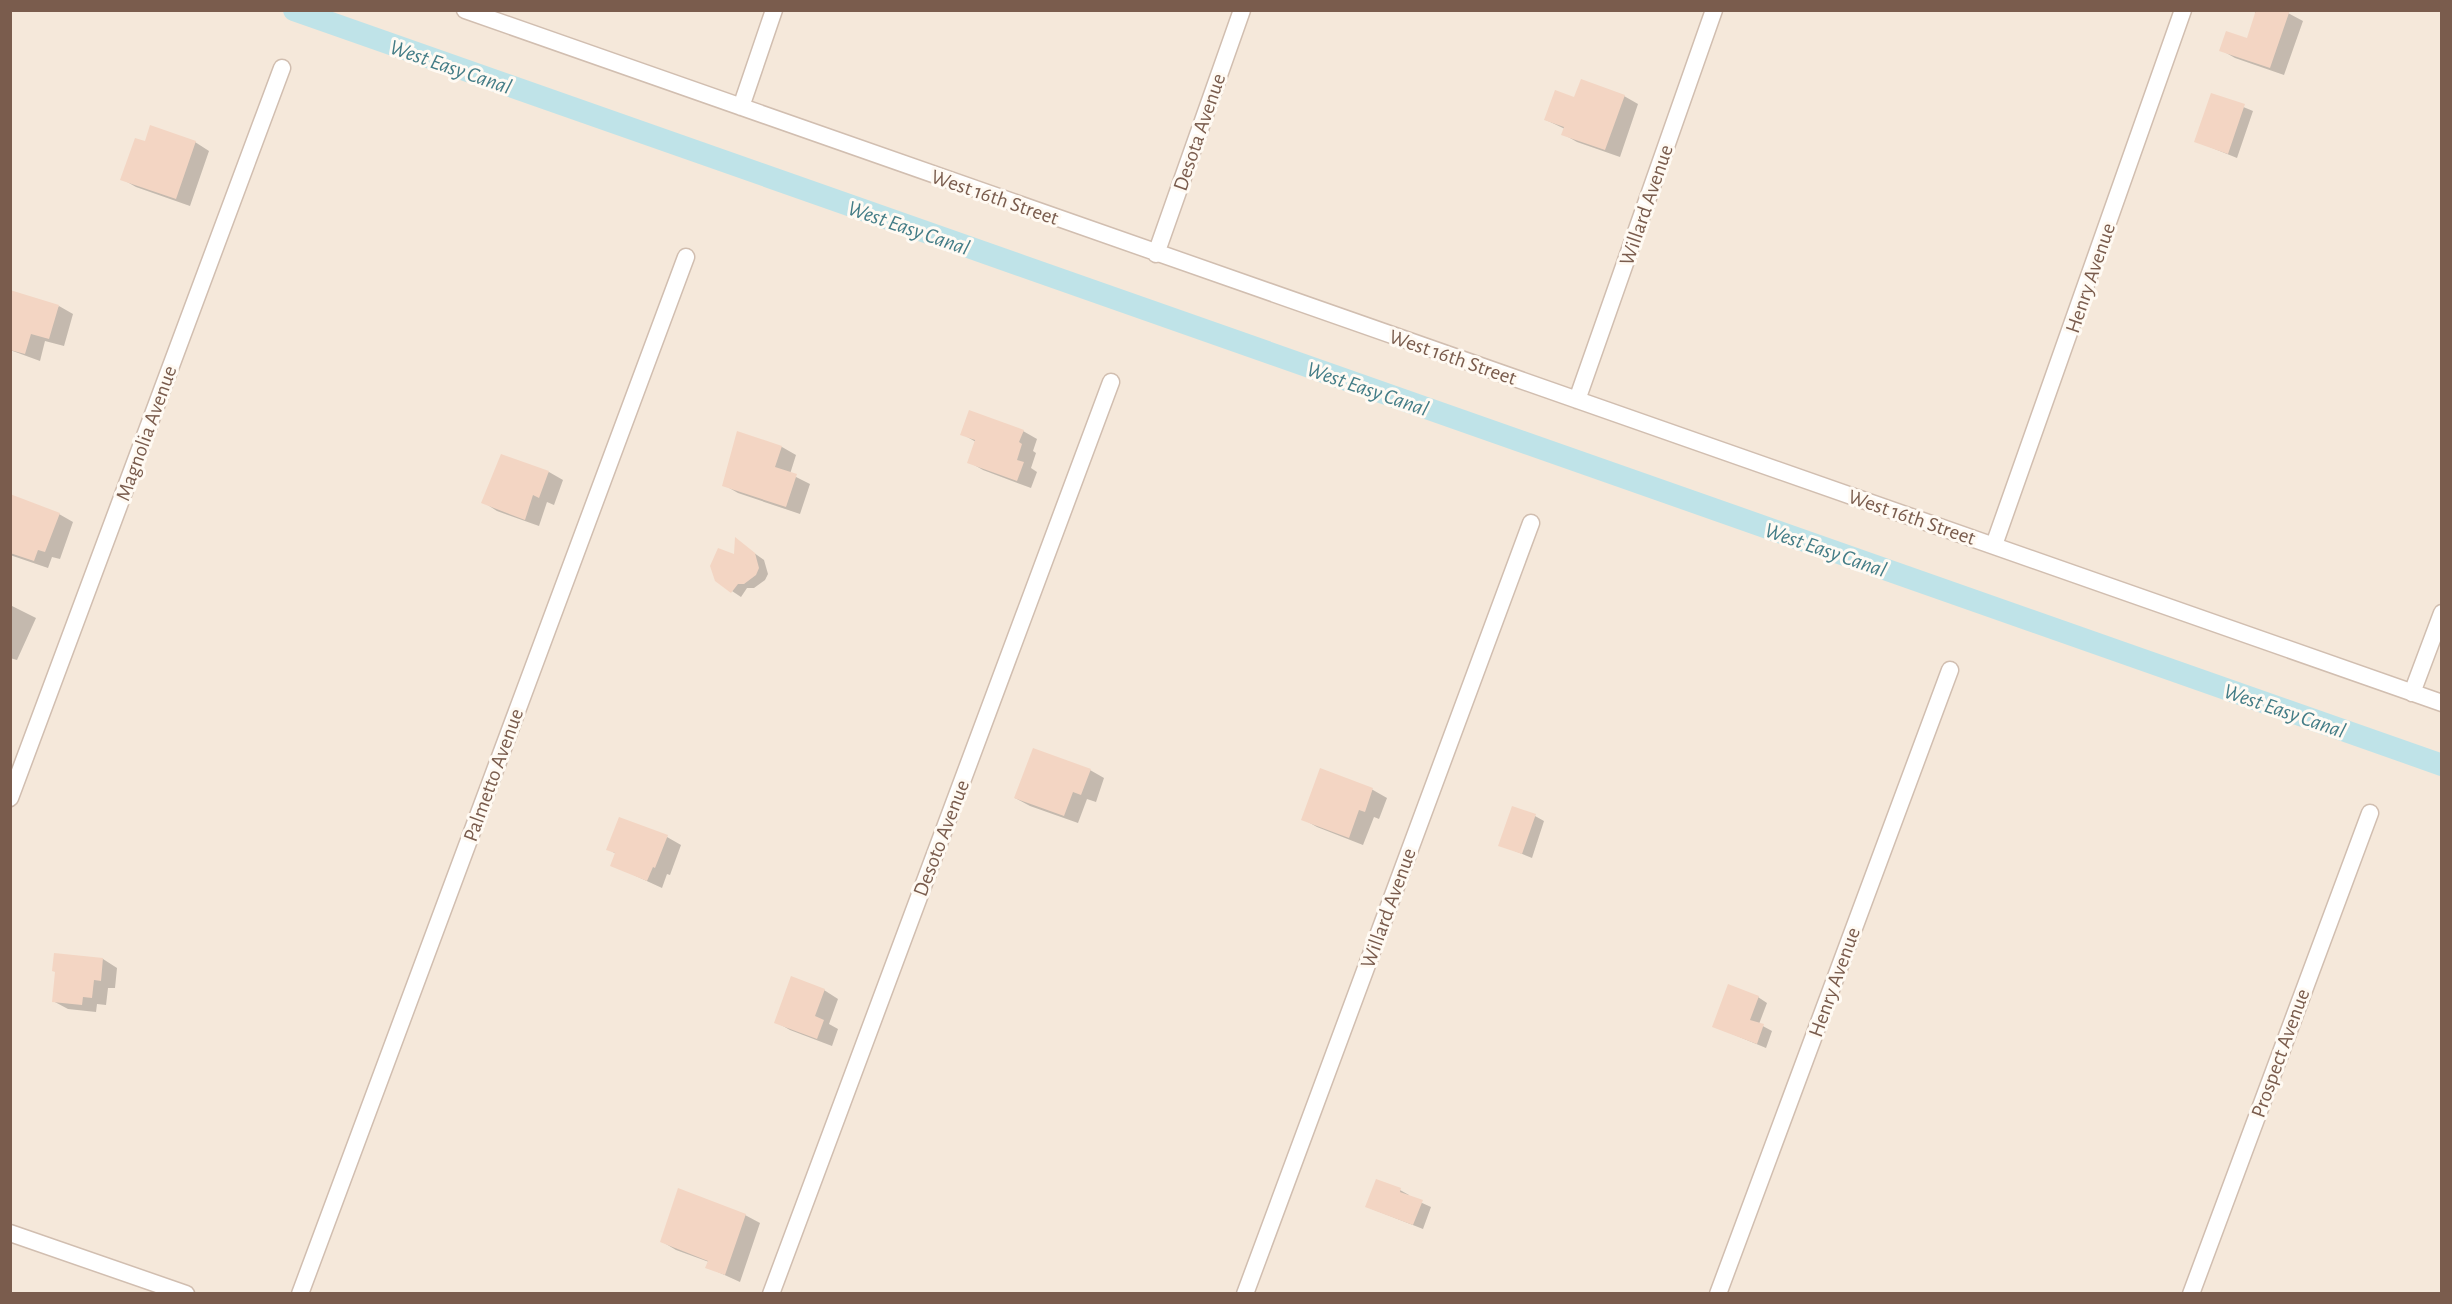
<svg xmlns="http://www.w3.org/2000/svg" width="2452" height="1304" font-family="'Alegreya Sans',sans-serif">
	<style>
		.residential { fill: #f5e8da }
		.shadow { fill: #0003 }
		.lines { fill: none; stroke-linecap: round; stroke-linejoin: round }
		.canal { stroke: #bfe3e8; stroke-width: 22 }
		.building { fill: #f3d5c3 }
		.minor-casing { stroke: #d1beb0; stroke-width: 19 }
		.minor { stroke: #fff; stroke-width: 16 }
		.labels { text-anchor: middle; stroke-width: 6; stroke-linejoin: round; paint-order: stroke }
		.street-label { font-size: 21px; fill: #7a5c4d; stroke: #fffaf3 }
		.water-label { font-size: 22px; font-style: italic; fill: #437c86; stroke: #fffaf3 }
	</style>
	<rect width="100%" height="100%" fill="#fdf6ec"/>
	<path class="residential" d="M11,11h2430v1282h-2430z"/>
	<path class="shadow" d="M2254,10h28l21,11 -19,54 -49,-17 -14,-8 27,-10 8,-25z
		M2212,94l41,17 -16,47 -42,-17z
		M1624,96l14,8 -18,53 -43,-15 -14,-8 2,-5 -19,-9 29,-21z
		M195,142l14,9 -19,55 -54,-19 -14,-8 24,-36z
		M59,306l14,8 -9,32 -19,-5 -5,20 -30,-11z
		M1023,431l14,8 -4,12 3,2 -5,15 6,4 -6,16 -48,-18 -14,-8 7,-20 -14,-8z
		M738,433l44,14 14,8 -6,19 20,10 -10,30 -62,-21 -14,-8z
		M549,472l14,8 -9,25 -7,-3 -8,24 -42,-15 -14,-9z
		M10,506l49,8 14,8 -13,37 -8,-2 -4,11 -38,-13z
		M736,540l28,20 4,14 -3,6 -11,8h-7l-6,9 -9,-6z
		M10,605l26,13 -19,42 -7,-2z
		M1090,770l14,8 -8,24 -9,-3 -9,24 -48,-17 -15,-8z
		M1321,770l52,20 14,8 -8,21 -5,-2 -11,28 -46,-18 -14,-8z
		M1535,816l9,5 -12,37 -32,-13z
		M667,837l14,8 -11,30 -3,-1 -5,14 -50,-23 4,-11 -8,-5z
		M103,959l14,9 -2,20h-7l-2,17 -9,-1 -1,8 -28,-3 -15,-8 3,-29z
		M824,990l14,9 -9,25 9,5 -6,17 -42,-16 -14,-8z
		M1758,997l9,6 -8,21 13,7 -6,17 -53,-22z
		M1400,1190l9,5v2l22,10 -8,22 -56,-22z
		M745,1215l15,8 -20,59 -33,-15 2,-5 -33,-12 -15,-9z"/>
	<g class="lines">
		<path class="canal" d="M294,10l2148,755"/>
	</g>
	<path class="building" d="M2256,10h34l-20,58 -51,-17 7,-20 21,7z
		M1581,79l44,16 -20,55 -44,-15 3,-8 -20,-7 11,-30 19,7z
		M2211,93l34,11 -17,50 -34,-12z
		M150,125l46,16 -20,58 -56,-19 15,-42 10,3z
		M10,290l49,15 -10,34 -18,-5 -6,20 -15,-4z
		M969,410l55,20 -5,12 3,2 -5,16 7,2 -7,19 -50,-18 8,-23 -15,-5z
		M737,431l45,15 -7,21 22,7 -11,33 -64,-21z
		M501,454l48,17 -10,27 -6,-3 -8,25 -44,-17z
		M10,494l50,19 -15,39 -7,-2 -4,11 -24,-8z
		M735,537l20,16 4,15 -3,7 -12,9h-6l-7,9 -16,-12 -5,-15 8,-18 16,6z
		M1033,748l58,21 -10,26 -8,-3 -9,24 -50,-18z
		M1320,768l53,20 -8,24 -6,-2 -10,28 -48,-18z
		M1512,806l24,8 -14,40 -24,-8z
		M619,817l49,18 -13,33 -2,-1 -6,14 -37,-15 5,-13 -9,-3z
		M54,953l49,5 -2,23 -7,-1 -2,18 -9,-1 -1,8 -30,-3 3,-30 -3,-1z
		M791,976l34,13 -10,27 9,4 -7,19 -43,-16z
		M1728,984l31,12 -9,24 14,4 -7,20 -45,-17z
		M1376,1179l25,9 -1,4 23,8 -10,25 -48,-18z
		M678,1188l68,26 -21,61 -20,-7 3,-7 -48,-19z"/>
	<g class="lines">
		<defs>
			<path id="minor" d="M465,10l1977,693
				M741,107l33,-97
				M1156,254l86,-244
				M1577,400l137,-390
				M1994,545l189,-535
				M2412,693l30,-80
				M10,798l272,-730
				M10,1233l176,61
				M300,1294l386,-1037
				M771,1294l340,-912
				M1245,1294l286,-771
				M1718,1294l232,-624
				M2191,1294l179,-481"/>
		</defs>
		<use href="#minor" class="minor-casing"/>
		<use href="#minor" class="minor"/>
	</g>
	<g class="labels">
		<g class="street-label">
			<text transform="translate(1199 132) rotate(-71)" y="7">Desota Avenue</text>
			<text transform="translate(995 197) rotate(19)" y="7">West 16th Street</text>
			<text transform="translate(1646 205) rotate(-71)" y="7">Willard Avenue</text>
			<text transform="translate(2090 278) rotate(-71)" y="7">Henry Avenue</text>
			<text transform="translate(1453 357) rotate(19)" y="7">West 16th Street</text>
			<text transform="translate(146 433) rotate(-70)" y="7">Magnolia Avenue</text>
			<text transform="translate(1912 517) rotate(19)" y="7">West 16th Street</text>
			<text transform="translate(493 775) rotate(-70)" y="7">Palmetto Avenue</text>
			<text transform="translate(941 838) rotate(-69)" y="7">Desoto Avenue</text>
			<text transform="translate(1388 908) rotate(-70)" y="7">Willard Avenue</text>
			<text transform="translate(1834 982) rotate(-70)" y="7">Henry Avenue</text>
			<text transform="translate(2280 1053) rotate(-70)" y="7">Prospect Avenue</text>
		</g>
		<g class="water-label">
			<text transform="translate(451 66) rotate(19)" y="8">West Easy Canal</text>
			<text transform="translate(909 227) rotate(19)" y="8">West Easy Canal</text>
			<text transform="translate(1368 388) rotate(19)" y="8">West Easy Canal</text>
			<text transform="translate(1826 549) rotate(19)" y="8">West Easy Canal</text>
			<text transform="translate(2285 710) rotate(19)" y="8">West Easy Canal</text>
		</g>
	</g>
	<rect width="2452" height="1304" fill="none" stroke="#7a5c4d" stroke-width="24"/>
</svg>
